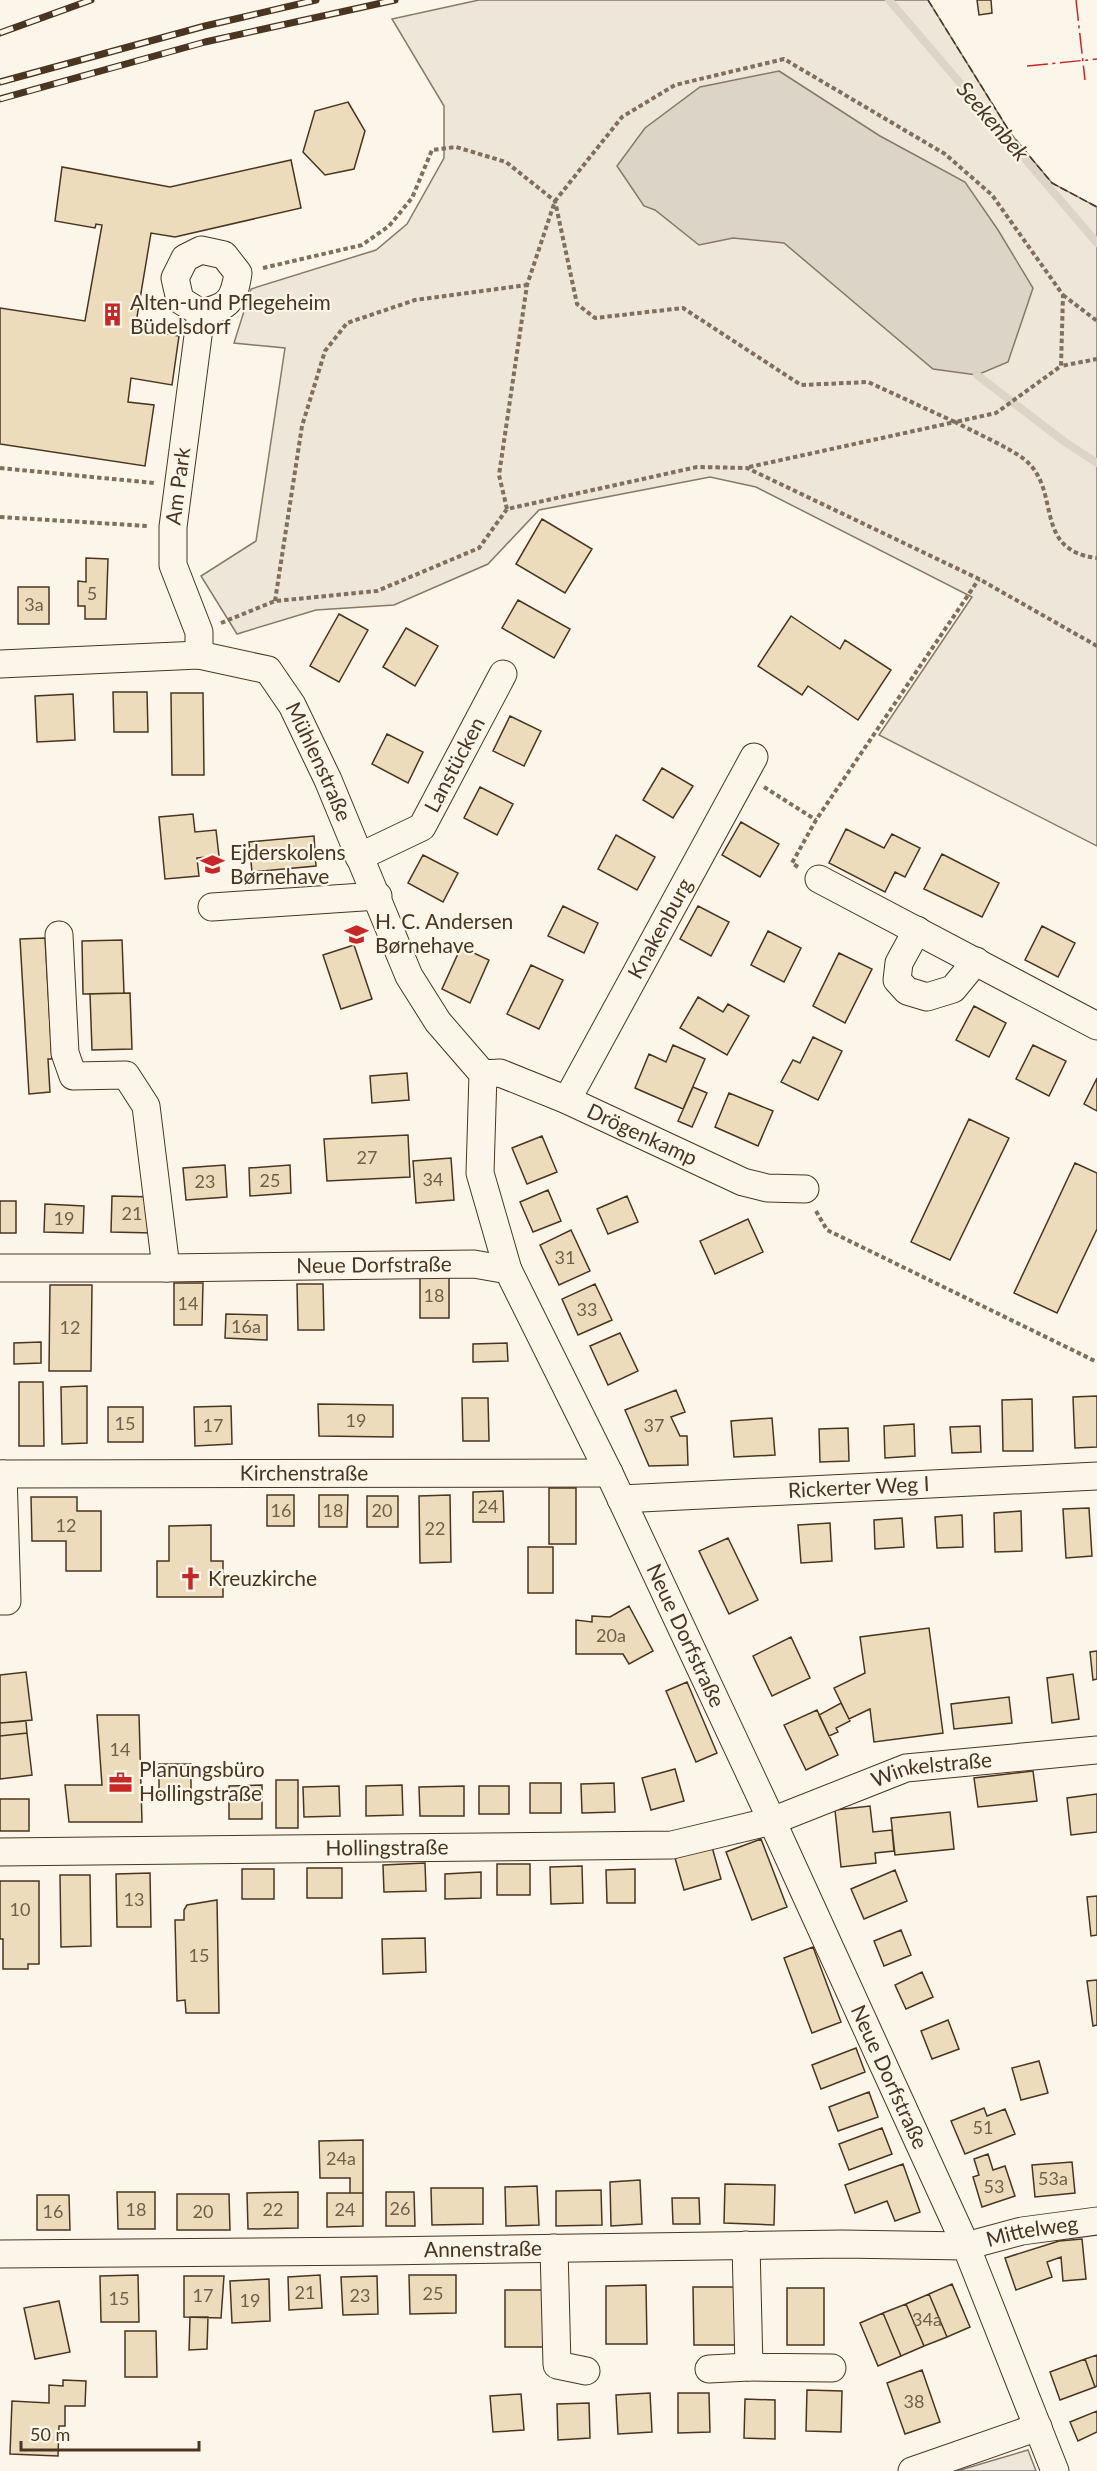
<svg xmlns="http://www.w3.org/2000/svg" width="1097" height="2471" font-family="Lato,sans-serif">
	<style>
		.green { fill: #ede6d9; stroke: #887966; stroke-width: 1.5 }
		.water { fill: #dcd4c6; stroke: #887966; stroke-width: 1.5 }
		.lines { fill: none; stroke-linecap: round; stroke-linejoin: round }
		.stream { stroke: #dcd4c6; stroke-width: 8 }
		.building { fill: #ecdcbc; stroke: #4a3520; stroke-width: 1.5 }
		.minor-casing { stroke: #4a3520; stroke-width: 29 }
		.path { stroke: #7f6f5c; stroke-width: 4; stroke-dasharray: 4.5 3; stroke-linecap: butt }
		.minor { stroke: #fbf6e9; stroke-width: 27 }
		.rail-casing { stroke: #4a3520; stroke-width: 7 }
		.rail { stroke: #fbf6e9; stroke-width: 4.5; stroke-dasharray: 14; stroke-linecap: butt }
		.fence { stroke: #4a3520; stroke-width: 1.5; stroke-dasharray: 8 3; stroke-linecap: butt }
		.power { stroke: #c62828; stroke-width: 1.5; stroke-dasharray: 21 4.5 3 4.5; stroke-linecap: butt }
		.labels { text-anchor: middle; stroke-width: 4.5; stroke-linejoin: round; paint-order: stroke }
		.number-label { font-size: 18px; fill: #725f47 }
		.poi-label { font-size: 21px; fill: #4a3520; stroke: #fbf6e9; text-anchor: start }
		.street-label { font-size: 21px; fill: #4a3520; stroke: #fbf6e9 }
		.water-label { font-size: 22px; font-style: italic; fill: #4a3520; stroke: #fbf6e9 }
	</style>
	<rect width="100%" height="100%" fill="#fbf6e9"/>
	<path class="green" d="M479,0h449l83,134 41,49 45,24v639l-218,-111 93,-138 -216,-110 -46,-10 -171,33 -51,54 -94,41 -78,5 -79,24 -36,-58 55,-35 29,-193 -51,-5 17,-54 125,-39 31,-26 37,-66v-52l-52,-87z
		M1028,2450l8,21h-79z"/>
	<path class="water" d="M779,71l101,65 85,46 33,48 35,58 -25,74 -31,13 -44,-6 -149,-126 -51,-5 -34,7 -44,-35 -11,-4 -27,-40 28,-38 55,-41z"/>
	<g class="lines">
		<path class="stream" d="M889,0l208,243
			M977,375l88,67 32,21"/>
	</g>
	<path class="building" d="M977,0h14l1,13 -13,2z
		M348,102l17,29 -11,38 -29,6 -22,-23 12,-41z
		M291,160l10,48 -126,29 -24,-4 -16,96 44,7 -7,49 -41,-7 -3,24 26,3 -9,61 -145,-22v-136l85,13 17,-96 -6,-1 -1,4 -40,-7 7,-54 108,20z
		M542,519l50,30 -27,44 -49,-29z
		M86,558l22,1 -2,60h-21v-13h-7v-25l8,1z
		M18,587h31v37h-31z
		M518,600l52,29 -16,29 -52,-30z
		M339,614l29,16 -29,52 -29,-16z
		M791,616l49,33 5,-9 46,30 -33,50 -50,-34 -6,9 -44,-29z
		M406,628l32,18 -23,40 -32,-19z
		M113,692h34l1,40h-34z
		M171,693h32l1,82h-32z
		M73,694l2,46 -38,2 -2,-46z
		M510,716l31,15 -17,35 -31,-15z
		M387,734l36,18 -15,31 -36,-19z
		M662,768l31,18 -20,32 -30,-18z
		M480,787l33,17 -16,31 -33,-17z
		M193,814l2,18 21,-2 3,26 -22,2 2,18 -34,3 -6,-62z
		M741,822l38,22 -19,33 -38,-22z
		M846,829l38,19 8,-14 28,14 -15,29 -10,-5 -10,20 -56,-29z
		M616,835l39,22 -18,33 -39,-21z
		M314,836l2,30 -64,6 -3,-30z
		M942,854l57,29 -17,34 -58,-28z
		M423,855l35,18 -15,29 -35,-19z
		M563,906l35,17 -14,30 -36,-17z
		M698,906l31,16 -18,34 -31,-17z
		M1042,926l33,17 -17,34 -33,-17z
		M768,931l33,17 -17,34 -33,-17z
		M45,938l7,121h-4l2,33 -21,2 -9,-155z
		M122,940l2,53 -41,1 -1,-53z
		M354,945l18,54 -31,10 -18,-54z
		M461,947l28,13 -19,43 -28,-14z
		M839,953l33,16 -27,54 -32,-17z
		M531,965l32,15 -24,49 -32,-15z
		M130,993l2,56 -40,1 -2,-56z
		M698,997l25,15 5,-8 21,12 -22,39 -47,-27z
		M974,1006l32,17 -17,34 -33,-17z
		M813,1037l29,14 -24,49 -37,-18 12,-22 7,3z
		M673,1045l32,14 -22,50 -48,-21 14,-34 17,8z
		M1033,1045l33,16 -17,35 -33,-17z
		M407,1073l2,27 -37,3 -2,-27z
		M1097,1078v33l-13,-7z
		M693,1087l14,6 -15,34 -14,-6z
		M729,1093l44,18 -15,35 -43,-19z
		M969,1119l40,19 -59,122 -39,-18z
		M408,1135l2,42 -83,4 -3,-42z
		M542,1136l15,36 -30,12 -15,-36z
		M451,1158l3,42 -38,3 -3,-42z
		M1075,1163l22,10v56l-40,84 -43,-20z
		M225,1165l2,32 -41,3 -3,-32z
		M290,1165l1,28 -41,3 -1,-28z
		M548,1190l13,31 -28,11 -13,-30z
		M112,1196l42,1 -1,36 -42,-1z
		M627,1196l11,26 -30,12 -11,-25z
		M0,1201h16v32h-16z
		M45,1204l39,2 -1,27 -39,-1z
		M748,1219l15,33 -48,22 -15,-33z
		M571,1230l19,41 -31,14 -19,-40z
		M420,1274h29v44h-29z
		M174,1283h29l-1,42h-28z
		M297,1284h26l1,46h-26z
		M595,1284l17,36 -34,15 -16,-36z
		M50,1285h42l-1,86h-42z
		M226,1314l41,1v25l-42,-2z
		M620,1333l18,38 -30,14 -18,-39z
		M41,1342v21l-27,1v-21z
		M507,1343l1,18 -35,1v-18z
		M19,1382h24l1,64h-25z
		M87,1386v57l-25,1 -1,-57z
		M676,1390l9,22 -14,5 9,19h7l1,29 -39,1 -24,-56z
		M1097,1396v51l-22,1 -2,-51z
		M462,1398h26l1,43h-26z
		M1032,1399l1,52h-30l-1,-51z
		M318,1404l75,1v32l-74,-1z
		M231,1406l1,38 -37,2 -1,-39z
		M108,1407h35v35h-35z
		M772,1418l3,37 -41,2 -3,-36z
		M914,1424l1,32 -30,2 -1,-32z
		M980,1426l1,26 -29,1 -2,-26z
		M848,1428l1,33 -29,1 -1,-33z
		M549,1488h27v56h-27z
		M503,1491l1,31h-31v-30z
		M267,1495h27v31h-27z
		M319,1495h29l-1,32h-28z
		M450,1495l1,67 -31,1 -1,-67z
		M367,1496h31v31h-31z
		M31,1497h46v14h24v60h-35v-30h-34z
		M1089,1508l3,48 -26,2 -3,-49z
		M1021,1511l1,40 -27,1 -1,-39z
		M962,1515l1,32 -26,1 -2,-31z
		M902,1518l2,29 -29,2 -1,-29z
		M830,1523l2,38 -31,2 -3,-38z
		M211,1525v36h12v36h-66v-36h12v-35z
		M728,1538l30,62 -29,14 -30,-63z
		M528,1547h25v46h-25z
		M629,1606l24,45 -24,13 -6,-10h-47v-34l16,2v-6l18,1z
		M929,1628l14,105 -69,9 -4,-33 -21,10 -15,-31 31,-15 -5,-36z
		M791,1637l19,41 -38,18 -19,-40z
		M1097,1651v28l-4,1 -3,-28z
		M26,1672l6,48 -32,3v-48z
		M1073,1674l6,45 -27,4 -5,-45z
		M687,1682l30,71 -21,9 -30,-71z
		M1009,1697l3,26 -58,6 -3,-25z
		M841,1703l9,18 -14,7 2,4 -9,4 -10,-21z
		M817,1710l21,45 -32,15 -22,-45z
		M97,1715h42l3,107h-73l-4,-37h37z
		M26,1721l1,12 -27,3v-13z
		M27,1733l5,42 -32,4v-43z
		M159,1764h32v31h-32z
		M675,1769l9,32 -33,9 -9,-32z
		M1033,1771l4,30 -59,6 -4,-29z
		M276,1780h22v48h-22z
		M530,1783h31v30h-31z
		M614,1783l1,29 -33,1 -1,-29z
		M262,1785v34h-33v-33z
		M402,1785l1,30 -37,1v-30z
		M339,1786l1,30 -36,1 -1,-30z
		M464,1786v30h-44l-1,-29z
		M479,1786h30v28h-30z
		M1097,1794v38l-26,3 -4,-37z
		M0,1799h29v32h-29z
		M870,1806l3,26 19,-2 2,21 -19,2 1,10 -35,4 -6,-57z
		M950,1812l4,37 -59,6 -4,-37z
		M761,1839l26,68 -35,13 -26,-68z
		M712,1847l9,32 -37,11 -9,-32z
		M425,1863l1,28 -42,1 -1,-27z
		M497,1864h33v31h-33z
		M582,1866l1,37 -32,1 -1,-37z
		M307,1868h35v30h-35z
		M242,1869h32v30h-32z
		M635,1869v34h-28l-1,-33z
		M895,1870l12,31 -43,18 -13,-30z
		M481,1872v26l-36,1v-25z
		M150,1873l1,54h-34l-1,-53z
		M60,1875h30l1,71 -30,1z
		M0,1881h39v83h-11v5h-25v-30h-3z
		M1097,1896v39l-6,1 -4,-39z
		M217,1900l2,113h-33l-1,-13 -8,1 -2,-81h9v-10l3,-5z
		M901,1930l10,25 -27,11 -10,-25z
		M425,1938l1,34 -43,2 -1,-35z
		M813,1947l28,75 -29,11 -28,-75z
		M922,1972l11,25 -27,12 -11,-24z
		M1097,1980v45l-4,1 -6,-45z
		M948,2020l11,29 -27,10 -11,-28z
		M856,2048l9,24 -44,17 -9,-24z
		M1039,2061l9,32 -27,7 -9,-32z
		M869,2092l9,25 -40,14 -9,-24z
		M984,2108l3,8 18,-7 10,25 -50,20 -14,-33z
		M882,2128l10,26 -43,16 -10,-26z
		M363,2140v53h-13v-15h-30l-1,-37z
		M988,2154l5,16 12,-4 10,30 -33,11 -9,-30 6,-2 -5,-16z
		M1072,2162l3,31 -40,4 -3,-32z
		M903,2164l17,48 -25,9 -8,-20 -32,12 -10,-28z
		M640,2180l2,44 -31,2 -1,-44z
		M725,2184l50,1 -1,40 -50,-2z
		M537,2186l2,39 -33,1 -1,-39z
		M431,2188h52v36l-51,1z
		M601,2190l1,35 -46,1v-35z
		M117,2192h38v37h-37z
		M298,2192v36l-50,1 -1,-36z
		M386,2192h28l1,34h-29z
		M327,2193h36v33l-36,1z
		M177,2194h52l1,36h-53z
		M37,2195h32l1,35h-33z
		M672,2198h27l1,26h-27z
		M1082,2239l4,40 -23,2 -2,-24 -14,5 5,15 -36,13 -11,-32 54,-17z
		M138,2275l1,47h-38l-1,-46z
		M320,2275l2,33 -33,2 -1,-33z
		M409,2275h47v38l-46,1z
		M184,2276h40l-3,42 -37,-1z
		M377,2276l1,38 -35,1 -2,-38z
		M269,2279l1,42 -38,2 -2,-42z
		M952,2284l18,43 -23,10 -18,-43z
		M646,2285l1,59h-41v-58z
		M693,2287h42v58h-41z
		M787,2288h37v57h-37z
		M505,2290h40l1,57h-41z
		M929,2294l18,43 -23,9 -18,-42z
		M59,2301l11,51 -35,7 -11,-51z
		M906,2304l18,42 -23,10 -18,-43z
		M883,2313l18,43 -23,10 -18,-43z
		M190,2317h18l-1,32 -18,1z
		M125,2331h31l1,46h-32z
		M1097,2355v31l-2,1 -10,-28z
		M1085,2359l10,28 -35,13 -10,-28z
		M922,2370l18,52 -35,12 -18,-51z
		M63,2380l23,1 -1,25h-20v20h-6l-1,30 -48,-2 2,-53 37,2v-18l14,1z
		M807,2390l35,1 -1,41 -35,-1z
		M650,2393l2,39 -34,2 -2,-39z
		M678,2393h31l1,39 -32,1z
		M521,2394l3,36 -31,2 -3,-36z
		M745,2399l30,1v39l-31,-1z
		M589,2403l1,35 -32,2 -1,-36z
		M1097,2411v21l-19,9 -8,-19z"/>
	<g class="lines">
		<defs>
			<g id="minor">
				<path id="s1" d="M199,655v-23l-26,-67v-38l28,-214c27,-6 33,-12 37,-40l-14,-18 -23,-5 -16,8 -10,20 5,22 21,13"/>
				<path id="s2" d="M0,664l199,-9 69,15 24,35 36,75 81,196 29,46 45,52 -3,99 28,97"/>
				<path id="s3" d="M359,857l63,-30 81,-153"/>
				<path d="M819,879l278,147"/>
				<path d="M212,907l166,-11"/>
				<path d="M917,930l-18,33 -2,17 10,11 20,6 26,-8 23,-28"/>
				<path d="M59,935l6,118 8,23 53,-1 20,31 20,162"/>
				<path id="s4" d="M483,1074l17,-1 67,27 176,82 24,6 38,1"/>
				<path id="s5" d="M567,1100l187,-343"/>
				<path id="s6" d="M0,1268h166l308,-4 34,6 101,203 163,348 194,425 89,225"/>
				<path id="s7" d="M0,1474l609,-1"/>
				<path id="s8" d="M621,1499l476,-23"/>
				<path d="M0,1601h7l-4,-127"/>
				<path id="s9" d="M0,1852l672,-7 100,-24 134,-53 191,-18"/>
				<path d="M746,2245l3,122 83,1"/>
				<path d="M554,2248l3,117 29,6"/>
				<path id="s10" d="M0,2254l380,-3 462,-7 124,2 56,-15 75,-10"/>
				<path d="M709,2369l40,-2"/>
				<path d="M912,2471l126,-44"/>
			</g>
		</defs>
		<use href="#minor" class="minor-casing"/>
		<path class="path" d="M263,268l99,-23 27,-19 23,-28 20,-48 24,-3 50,15 49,39 22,103 18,14 88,-10 118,77 67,-3 87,40 41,-9 65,-47
			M1063,295l34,26
			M749,467l206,-45c19,10 53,25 69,37 39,31 7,91 73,99
			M0,468l154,15
			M507,509l-8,-34 28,-190 28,-84 67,-84 53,-32 109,-26 161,95 47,41 71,100 -2,71 36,-7
			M0,517l148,9
			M275,601l27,-175 23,-75 22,-28 68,-23 112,-15
			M221,623l54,-22 102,-10 102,-43 28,-39 190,-42 50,1 232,111 118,67
			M764,787l52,33
			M798,867l-6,-4 24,-43 163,-241
			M816,1211l11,19 270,132"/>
		<use href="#minor" class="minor"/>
		<defs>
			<path id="rail" d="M0,33l91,-33
				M0,82l205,-56 111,-26
				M0,99l205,-57 190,-42"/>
		</defs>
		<use href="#rail" class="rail-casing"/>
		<use href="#rail" class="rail"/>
		<path class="fence" d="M928,0l83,134 41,49 45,24"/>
		<path class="power" d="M1076,0l9,80
			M1027,66l70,-7"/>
	</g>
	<defs>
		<symbol id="building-bare" viewBox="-9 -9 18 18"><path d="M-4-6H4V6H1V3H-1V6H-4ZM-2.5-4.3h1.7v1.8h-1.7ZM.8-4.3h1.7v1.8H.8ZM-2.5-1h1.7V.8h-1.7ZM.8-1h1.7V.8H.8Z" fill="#c62828" stroke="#fbf6e9" stroke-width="2.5" paint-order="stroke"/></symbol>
		<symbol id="school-bare" viewBox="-9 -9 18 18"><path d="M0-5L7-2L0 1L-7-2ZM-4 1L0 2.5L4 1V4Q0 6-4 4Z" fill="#c62828" stroke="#fbf6e9" stroke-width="2.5" paint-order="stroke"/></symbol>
		<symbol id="church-bare" viewBox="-9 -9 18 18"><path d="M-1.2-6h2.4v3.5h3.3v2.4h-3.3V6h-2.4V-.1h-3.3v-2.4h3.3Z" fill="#c62828" stroke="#fbf6e9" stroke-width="2.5" paint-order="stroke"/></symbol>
		<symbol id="office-bare" viewBox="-9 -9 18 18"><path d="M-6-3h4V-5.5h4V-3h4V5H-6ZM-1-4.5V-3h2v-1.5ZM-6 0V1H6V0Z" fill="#c62828" stroke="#fbf6e9" stroke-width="2.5" paint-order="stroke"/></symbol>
	</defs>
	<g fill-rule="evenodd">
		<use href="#building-bare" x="96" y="298" width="33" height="33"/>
		<use href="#school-bare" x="196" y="848" width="33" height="33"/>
		<use href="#school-bare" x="340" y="918" width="33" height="33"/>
		<use href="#church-bare" x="174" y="1562" width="33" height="33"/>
		<use href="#office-bare" x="104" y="1766" width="33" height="33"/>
	</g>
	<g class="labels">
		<g class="number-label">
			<text x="92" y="600">5</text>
			<text x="34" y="611">3a</text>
			<text x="367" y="1164">27</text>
			<text x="433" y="1186">34</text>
			<text x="270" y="1187">25</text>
			<text x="205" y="1188">23</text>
			<text x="132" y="1220">21</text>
			<text x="64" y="1225">19</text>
			<text x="565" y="1264">31</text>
			<text x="434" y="1302">18</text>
			<text x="188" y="1310">14</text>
			<text x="587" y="1316">33</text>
			<text x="246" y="1333">16a</text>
			<text x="70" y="1334">12</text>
			<text x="356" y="1427">19</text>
			<text x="125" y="1430">15</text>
			<text x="213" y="1432">17</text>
			<text x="654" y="1432">37</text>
			<text x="488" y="1513">24</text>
			<text x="281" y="1517">16</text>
			<text x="333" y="1517">18</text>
			<text x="382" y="1517">20</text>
			<text x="66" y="1532">12</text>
			<text x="435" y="1535">22</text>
			<text x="611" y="1642">20a</text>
			<text x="120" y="1756">14</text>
			<text x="134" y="1906">13</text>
			<text x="20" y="1916">10</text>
			<text x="199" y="1962">15</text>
			<text x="983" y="2134">51</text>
			<text x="341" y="2165">24a</text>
			<text x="1053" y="2185">53a</text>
			<text x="994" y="2193">53</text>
			<text x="400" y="2215">26</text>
			<text x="136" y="2216">18</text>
			<text x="273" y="2216">22</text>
			<text x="345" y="2216">24</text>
			<text x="53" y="2218">16</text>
			<text x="203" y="2218">20</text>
			<text x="305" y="2299">21</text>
			<text x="433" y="2300">25</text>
			<text x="203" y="2302">17</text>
			<text x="360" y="2302">23</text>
			<text x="119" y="2305">15</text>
			<text x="250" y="2307">19</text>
			<text x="927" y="2326">34a</text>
			<text x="914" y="2408">38</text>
		</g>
		<g class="poi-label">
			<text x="130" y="310">Alten-und Pflegeheim<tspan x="130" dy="24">Büdelsdorf</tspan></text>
			<text x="230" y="860">Ejderskolens<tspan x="230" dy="24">Børnehave</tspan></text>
			<text x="375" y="929">H. C. Andersen<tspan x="375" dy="24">Børnehave</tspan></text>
			<text x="208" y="1586">Kreuzkirche</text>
			<text x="139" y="1777">Planungsbüro<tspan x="139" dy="24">Hollingstraße</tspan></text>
		</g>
		<g class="street-label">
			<text dy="7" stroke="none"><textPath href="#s1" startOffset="174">Am Park</textPath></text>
			<text dy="7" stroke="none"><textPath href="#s2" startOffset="375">Mühlenstraße</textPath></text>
			<text dy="7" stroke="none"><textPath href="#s3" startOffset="140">Lanstücken</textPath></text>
			<text dy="7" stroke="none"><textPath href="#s5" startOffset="195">Knakenburg</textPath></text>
			<text dy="7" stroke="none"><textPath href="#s4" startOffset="172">Drögenkamp</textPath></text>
			<text dy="7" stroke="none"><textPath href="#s6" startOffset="374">Neue Dorfstraße</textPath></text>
			<text dy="7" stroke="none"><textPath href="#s7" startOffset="304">Kirchenstraße</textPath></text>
			<text dy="7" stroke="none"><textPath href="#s8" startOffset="238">Rickerter Weg I</textPath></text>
			<text dy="7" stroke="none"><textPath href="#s6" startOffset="915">Neue Dorfstraße</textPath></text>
			<text dy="7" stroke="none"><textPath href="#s9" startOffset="944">Winkelstraße</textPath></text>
			<text dy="7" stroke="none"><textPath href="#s9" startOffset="387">Hollingstraße</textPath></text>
			<text dy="7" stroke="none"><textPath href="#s6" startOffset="1401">Neue Dorfstraße</textPath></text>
			<text dy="7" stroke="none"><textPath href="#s10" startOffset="1034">Mittelweg</textPath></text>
			<text dy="7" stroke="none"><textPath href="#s10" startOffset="483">Annenstraße</textPath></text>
		</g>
		<g class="water-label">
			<text transform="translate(993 121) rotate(49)" y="8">Seekenbek</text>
		</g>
	</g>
	<path d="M21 2441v9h178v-9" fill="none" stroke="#4a3520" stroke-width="3"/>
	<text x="30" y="2441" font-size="18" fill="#4a3520" stroke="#fbf6e9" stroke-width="4.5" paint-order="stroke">50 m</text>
</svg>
